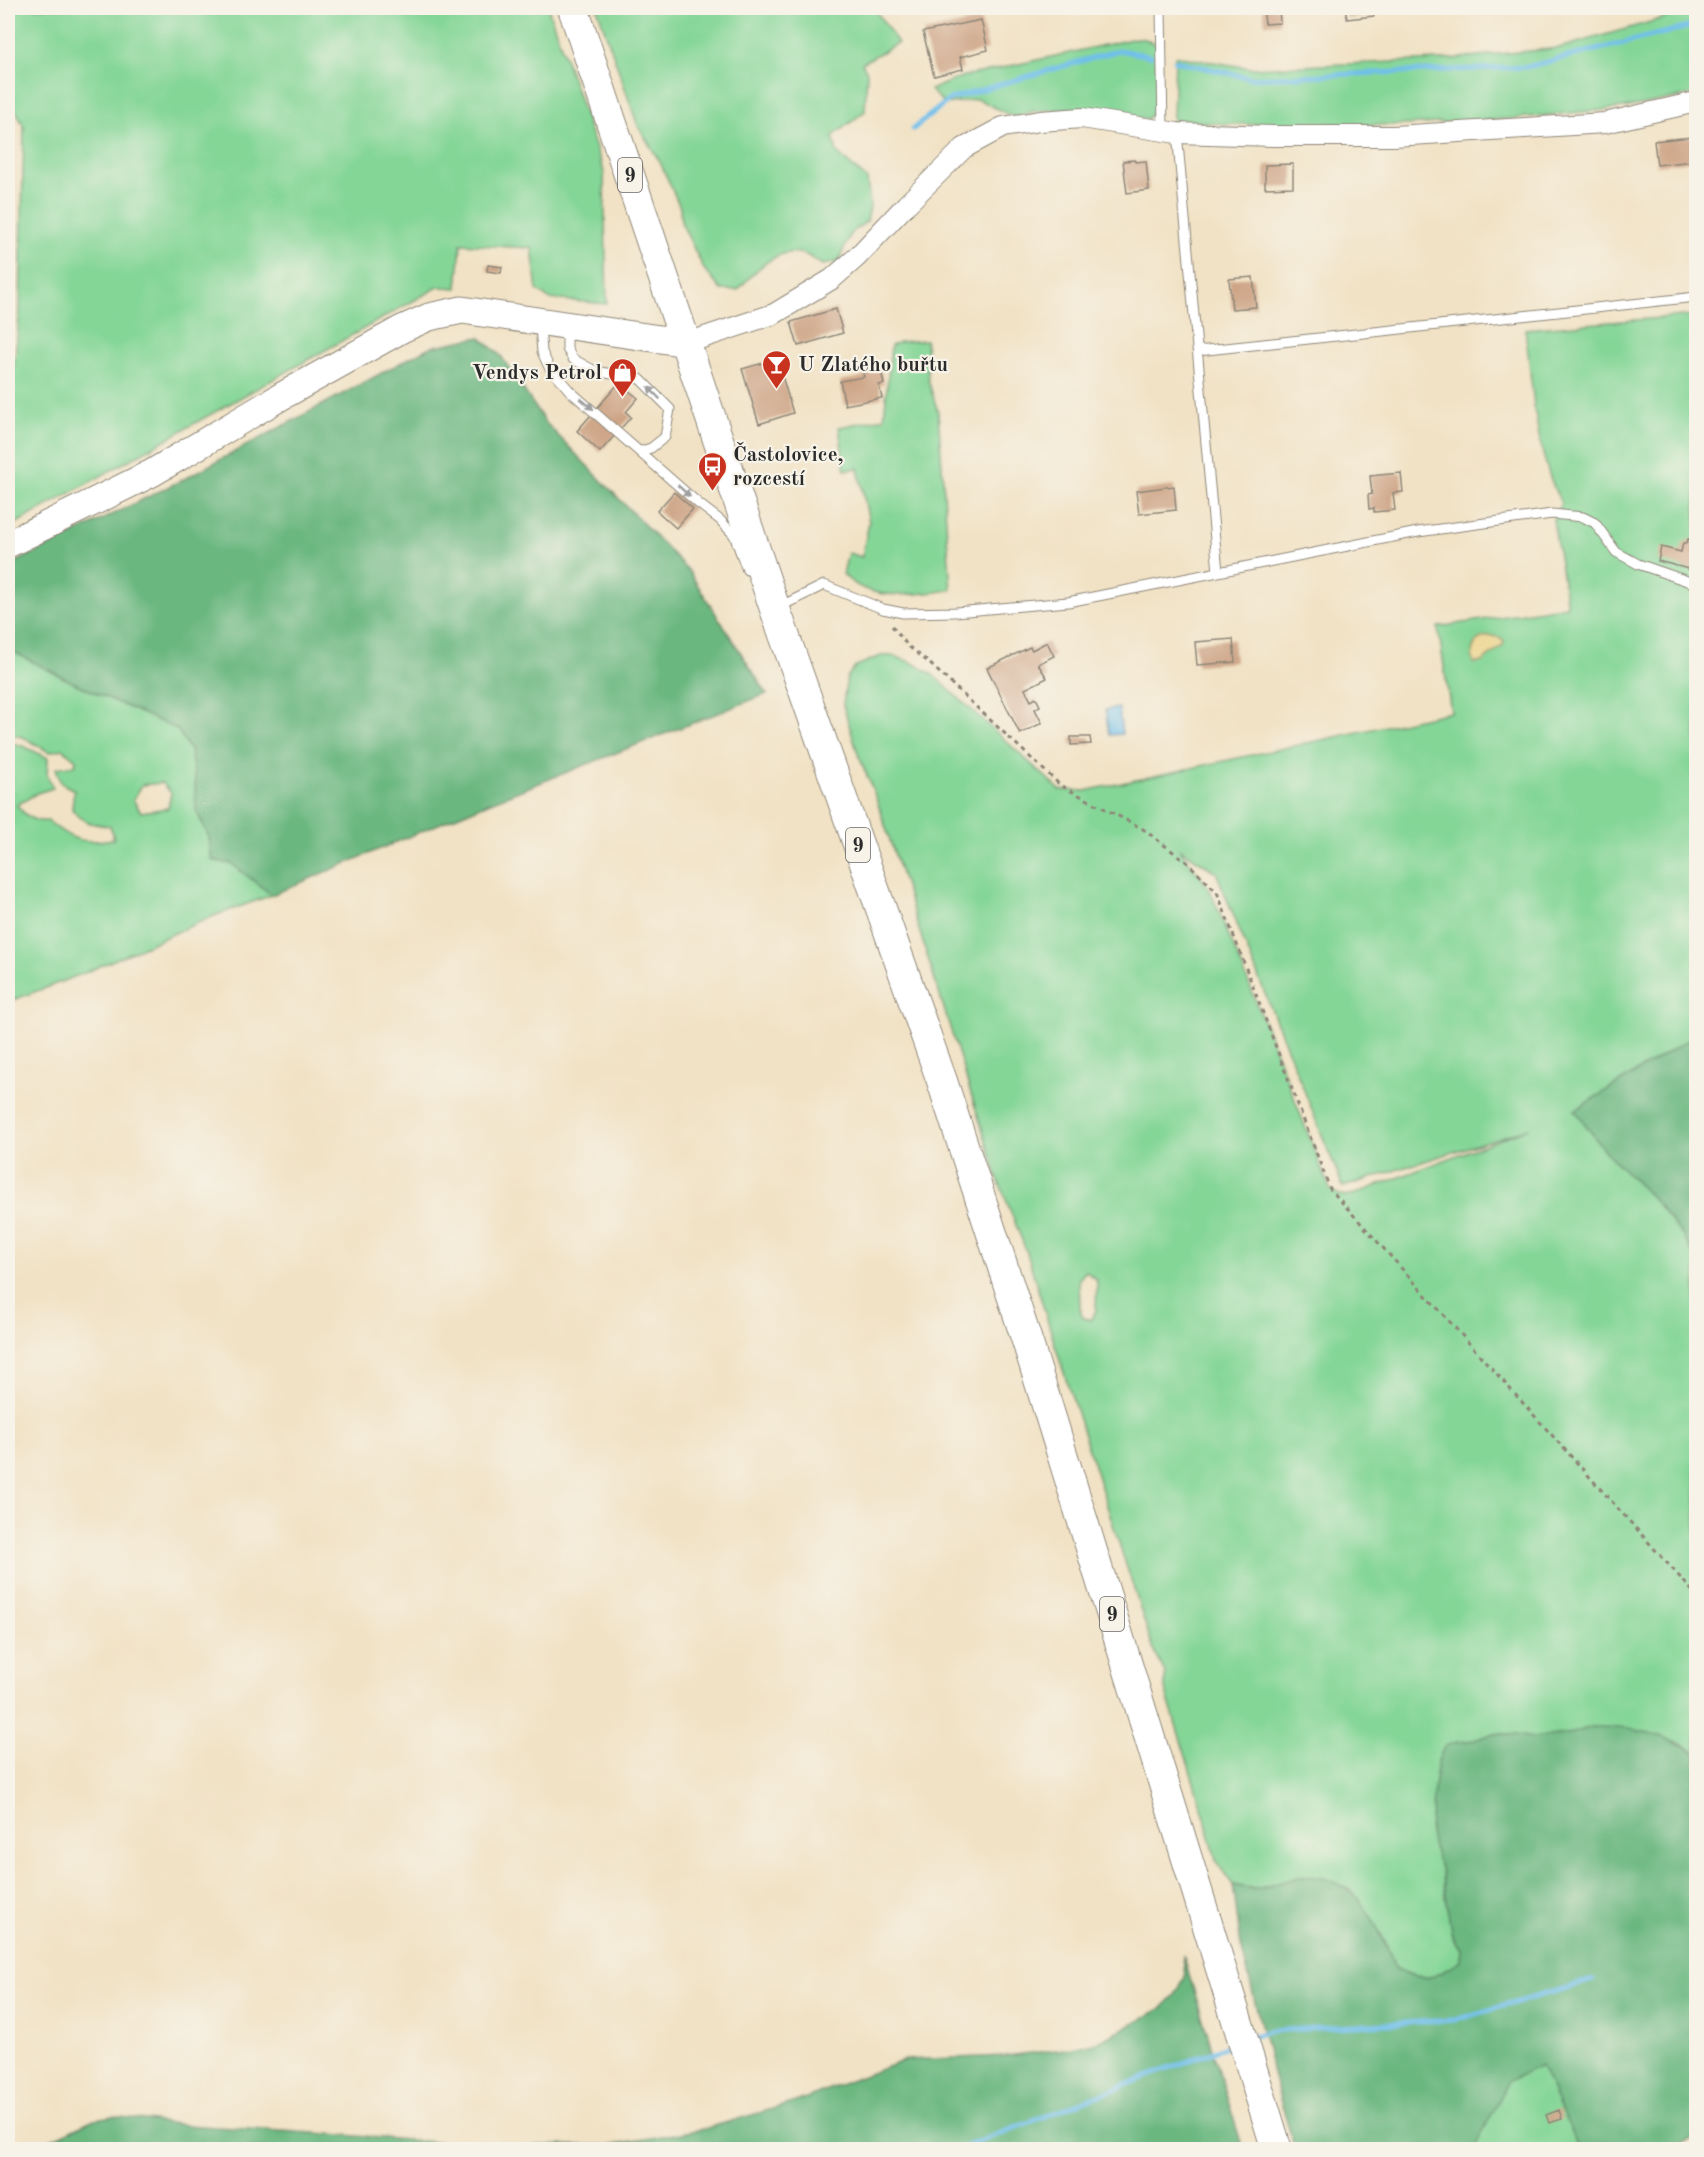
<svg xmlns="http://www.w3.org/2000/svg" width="1704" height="2157" font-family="'Old Standard TT',serif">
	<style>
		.green { fill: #84d697; stroke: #588061; stroke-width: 1.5; fill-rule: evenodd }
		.forest { fill: #6bb780; stroke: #4b7156; stroke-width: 1.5 }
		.sand { fill: #eeda9e; stroke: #8c8264; stroke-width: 1.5 }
		.water { fill: #70bfeb; stroke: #4e758b; stroke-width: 1.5 }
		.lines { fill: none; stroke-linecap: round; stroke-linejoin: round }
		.stream { stroke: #70bfeb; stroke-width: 5 }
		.building { fill: #cea486 }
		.lane-casing { stroke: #8e8678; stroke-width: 11 }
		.street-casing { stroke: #8e8678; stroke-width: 22 }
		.secondary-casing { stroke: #8e8678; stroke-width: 29 }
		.primary-casing { stroke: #8e8678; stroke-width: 32 }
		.path { stroke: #8e8678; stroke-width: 3; stroke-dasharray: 4.5 4.5; stroke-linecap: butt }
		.lane { stroke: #fff; stroke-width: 9 }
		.street { stroke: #fff; stroke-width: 20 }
		.secondary { stroke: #fff; stroke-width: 27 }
		.primary { stroke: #fff; stroke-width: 30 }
		.oneway { fill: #a0a0a0 }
		.labels { text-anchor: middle; stroke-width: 4.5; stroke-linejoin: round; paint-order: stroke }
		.shield { fill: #f7f3e8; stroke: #686764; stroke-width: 1.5 }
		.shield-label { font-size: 20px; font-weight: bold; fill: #2b2b2b }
		.poi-label { font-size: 21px; font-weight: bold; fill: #2b2b2b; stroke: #f7f3e8; text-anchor: start }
	</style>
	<rect width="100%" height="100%" fill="#f7f3e8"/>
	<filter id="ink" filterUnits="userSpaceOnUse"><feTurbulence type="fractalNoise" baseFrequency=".0167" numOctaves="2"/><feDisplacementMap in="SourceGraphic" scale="12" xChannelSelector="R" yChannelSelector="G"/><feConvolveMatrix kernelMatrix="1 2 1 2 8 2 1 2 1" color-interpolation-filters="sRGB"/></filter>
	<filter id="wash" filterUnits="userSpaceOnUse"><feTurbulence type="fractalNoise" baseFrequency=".008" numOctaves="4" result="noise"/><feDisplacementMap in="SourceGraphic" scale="24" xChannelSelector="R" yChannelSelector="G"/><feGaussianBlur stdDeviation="1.35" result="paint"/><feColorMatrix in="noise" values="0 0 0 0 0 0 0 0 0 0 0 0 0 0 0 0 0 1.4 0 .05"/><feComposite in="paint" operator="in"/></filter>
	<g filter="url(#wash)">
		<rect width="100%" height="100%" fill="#f1e2c5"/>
		<path class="green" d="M8,8h540l56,164 3,132 -58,-5 -12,-9 -5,-42 -71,-4 -4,44 -19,-1 -430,241v-106l12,-112 4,-183 -16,-32z
			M597,8h277l24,35 -36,20 5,9 -2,39 -32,25 4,17 30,26 3,28 -3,14 -16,12 -13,29 -16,3c-5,-3 -11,-8 -16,-10 -28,-11 -52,17 -68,35h-17l-17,-21 -23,-47 -1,-15 -20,-45 -22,-36z
			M1696,9v85l-72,14 -116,11 -103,6 -179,-1 -53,-4 2,-64 76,12 189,-8 119,-12z
			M1136,38l9,1 12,6v63l-10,11 -79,-10 -33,2 -22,6 -35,-18 -33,5 -15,-14 31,-13z
			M1696,315v722l-8,3 -113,70 29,40 50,50 29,36 13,23v494l-16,-11 -89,-15 -17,6 -40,5 -26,-4h-15l-19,6 -22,3 -14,18 -4,27 -4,44 2,12 9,27 11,65 9,13 -1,12c-23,18 -38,22 -65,7l-10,-27 -17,-28 -18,-24 -48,-12 -46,12 -23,-4 -16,-22 -12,-45 -40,-129v-16l-12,-25 -98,-303 -28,-92 -28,-71 -91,-287 -33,-100 -17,-41 -15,-49 4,-28 9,-11 25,-10h12l18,6 21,12 128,116 25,1 366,-79 -13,-85 129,-21 -14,-87 8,-16c-27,-53 -28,-116 -36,-174zM1179,848l37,24 127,315 186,-59 -179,68 -11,-1 -9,-6 -80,-203 -41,-98zM1086,1271l11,9 -1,31 -6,9 -8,-3 -2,-9 -1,-29z
			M926,340l2,40 10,32 13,178c-35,4 -81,14 -108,-16l5,-21 14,4 7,-35 -11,-54 -13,2 -6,-43 45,-9 7,-72 8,-4z
			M8,649l68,35 101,45 13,21 5,30 1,30 13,27 3,23 20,4 40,31 -61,22 -129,57 -74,28v-260l15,4 25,12 -1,17 6,13 -16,5 -20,12c7,10 17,18 31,16 24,20 35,23 66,18l-4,-13c-18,-2 -26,-2 -38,-17l2,-19 -13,-7 -5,-15 19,-3 1,-5 -13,-11 -14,3 -26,-15 -15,-3zM162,783l9,10 -3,15 -27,4 -8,-12 9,-15z
			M1542,2066l37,83h-284l-19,-64 64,25z"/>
		<path class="forest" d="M480,337l21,19 44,66 143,148 79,124 -279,109 -216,92 -40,-31 -20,-4 -3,-23 -13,-27 -1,-30 -5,-30 -13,-21 -101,-45 -68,-35v-83l176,-87 246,-132z
			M1696,1037v222l-13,-23 -29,-36 -50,-50 -29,-40 113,-70z
			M1591,1727c37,-1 74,6 105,26v383l-22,13h-95l-38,-83 -32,15 -35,68h-179l-19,-64 -35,-139 -8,-61c7,1 15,4 23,4 14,-1 30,-10 44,-12 55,-7 79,49 95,91 27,15 42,11 65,-7l1,-12 -9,-13 -11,-65 -9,-27 -2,-12 4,-44 4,-27 6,-14 8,-4 22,-3 19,-6h15l26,4 40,-5z
			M1183,1955l60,194h-1213l64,-30 19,-3 72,9 145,9 157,12 123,-1 94,-16 89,-26 112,-43 101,-4 67,-8 28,-7 61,-33 13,-13 10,-18z"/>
		<path class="sand" d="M1490,636l9,1 5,3 -1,5 -21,17 -8,1c-5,-15 1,-26 16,-27z"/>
		<path class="water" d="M1119,708l3,26 -13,1 -4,-25z"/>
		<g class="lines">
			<path class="stream" d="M1175,61l75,17 277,-11 169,-42
				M913,129l37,-30 169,-49 32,6
				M1252,2037l17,-6 186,-11 139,-40
				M957,2150l278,-107"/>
		</g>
		<g id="blocks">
			<path class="building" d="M1263,8h16l1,15 -15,1z
				M1345,8h28l1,8 -27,3z
				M981,20l7,30 -28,7 3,12 -29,7 -11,-44z
				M1692,137l2,24 -37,4 -3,-24z
				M1135,160v2l11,-1 3,29 -22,3 -4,-32z
				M1293,164v23l-28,1v-23z
				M488,265l14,2 -1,6 -14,-2z
				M1253,277l3,30 -24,2 -3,-30z
				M836,309l7,24 -45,13 -7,-24z
				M777,359l16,54 -34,11 -17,-55z
				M879,362l5,22 -5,1 3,13 -37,7 -5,-24 24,-4 -3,-12z
				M619,383l19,15 -12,14 5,5 -31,35 -23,-21z
				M1401,473l2,19 -10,1 2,17 -21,2v-4l-5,1 -1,-14 4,-1 -2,-18z
				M1174,486l2,24 -37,4 -3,-23z
				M674,492l19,17 -17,19 -19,-17z
				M1688,539l8,2v30l-38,-10 3,-14 20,5 2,-9h4z
				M1233,639l2,23 -38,3 -2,-23z
				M1047,642l7,14 -16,8 9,14 -22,11 6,12 5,-3 4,8 -5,3 7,14 -22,11 -33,-66 43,-21 2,3z
				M1071,737h19l1,7 -20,1z
				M1559,2110l3,9 -13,4 -3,-8z"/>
		</g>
	</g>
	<g filter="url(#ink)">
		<use href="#blocks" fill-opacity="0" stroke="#8e8678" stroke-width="1.5"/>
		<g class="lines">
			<defs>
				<path id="lane" d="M1161,8l2,123
					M1177,133l41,439
					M540,325l2,27 7,15 21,24 129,113 21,16 14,15 13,35
					M567,329v20l6,10 22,12 45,8 30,30 -5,28 -14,11 -10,3
					M1198,351l498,-54
					M777,608l47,-23 59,24 20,4 53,-1 112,-10 350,-70 134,-18 31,3 12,6 21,29 22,12 58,20"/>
				<path id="street" d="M687,343l87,-29 58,-35 25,-22 49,-52 58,-57 39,-21 37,-6 42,-3 95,15 96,3h121l211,-13 91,-21"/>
				<path id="secondary" d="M8,544l144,-71 130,-77 120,-67 27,-12 33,-7 225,33"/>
				<path id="primary" d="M573,8l202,601 167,472 87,266 248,803"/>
			</defs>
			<use href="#lane" class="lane-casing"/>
			<use href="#street" class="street-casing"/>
			<use href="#secondary" class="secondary-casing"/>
			<use href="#primary" class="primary-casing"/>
			<path class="path" d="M892,626l16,20 19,15 133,124 83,44 45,34 29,29 113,297 366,406"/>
			<use href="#lane" class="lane"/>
			<use href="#street" class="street"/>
			<use href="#secondary" class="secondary"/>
			<use href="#primary" class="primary"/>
		</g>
		<defs><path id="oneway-solid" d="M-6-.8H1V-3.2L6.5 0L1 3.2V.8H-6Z" transform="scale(1.5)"/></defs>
		<g class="oneway">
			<use href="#oneway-solid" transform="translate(654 393) rotate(-135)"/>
			<use href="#oneway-solid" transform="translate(587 404) rotate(40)"/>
			<use href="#oneway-solid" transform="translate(684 491) rotate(42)"/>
		</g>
	</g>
	<defs>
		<symbol id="bar-pin" viewBox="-11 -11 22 30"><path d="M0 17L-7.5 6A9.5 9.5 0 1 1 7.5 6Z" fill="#c8321e" stroke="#f7f3e8"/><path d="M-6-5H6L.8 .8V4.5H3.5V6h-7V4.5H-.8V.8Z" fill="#fff"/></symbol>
		<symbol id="shop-pin" viewBox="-11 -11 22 30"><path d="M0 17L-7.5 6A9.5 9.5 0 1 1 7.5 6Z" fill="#c8321e" stroke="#f7f3e8"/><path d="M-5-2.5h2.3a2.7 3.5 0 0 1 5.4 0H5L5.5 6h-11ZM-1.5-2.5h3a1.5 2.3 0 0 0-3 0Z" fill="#fff"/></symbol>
		<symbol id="bus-pin" viewBox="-11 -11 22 30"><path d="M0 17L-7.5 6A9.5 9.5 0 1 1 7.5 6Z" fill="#c8321e" stroke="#f7f3e8"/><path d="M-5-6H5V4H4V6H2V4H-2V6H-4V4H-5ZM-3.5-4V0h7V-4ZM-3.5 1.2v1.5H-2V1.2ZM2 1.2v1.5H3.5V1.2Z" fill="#fff"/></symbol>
	</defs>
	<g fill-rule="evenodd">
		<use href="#bar-pin" x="760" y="348" width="33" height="45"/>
		<use href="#shop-pin" x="606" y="356" width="33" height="45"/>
		<use href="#bus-pin" x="696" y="450" width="33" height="45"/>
	</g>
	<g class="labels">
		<g class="shield">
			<rect x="618" y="158" width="24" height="34" rx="4.5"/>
			<rect x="846" y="828" width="24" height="34" rx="4.5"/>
			<rect x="1100" y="1597" width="24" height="34" rx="4.5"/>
		</g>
		<g class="shield-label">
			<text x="630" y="182">9</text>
			<text x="858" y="852">9</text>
			<text x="1112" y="1621">9</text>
		</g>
		<g class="poi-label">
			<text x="798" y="371">U Zlatého buřtu</text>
			<text x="602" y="379" text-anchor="end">Vendys Petrol</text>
			<text x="733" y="461">Častolovice,<tspan x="733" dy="24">rozcestí</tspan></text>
		</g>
	</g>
	<rect width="1704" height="2157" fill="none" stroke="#f7f3e8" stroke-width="30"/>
</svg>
